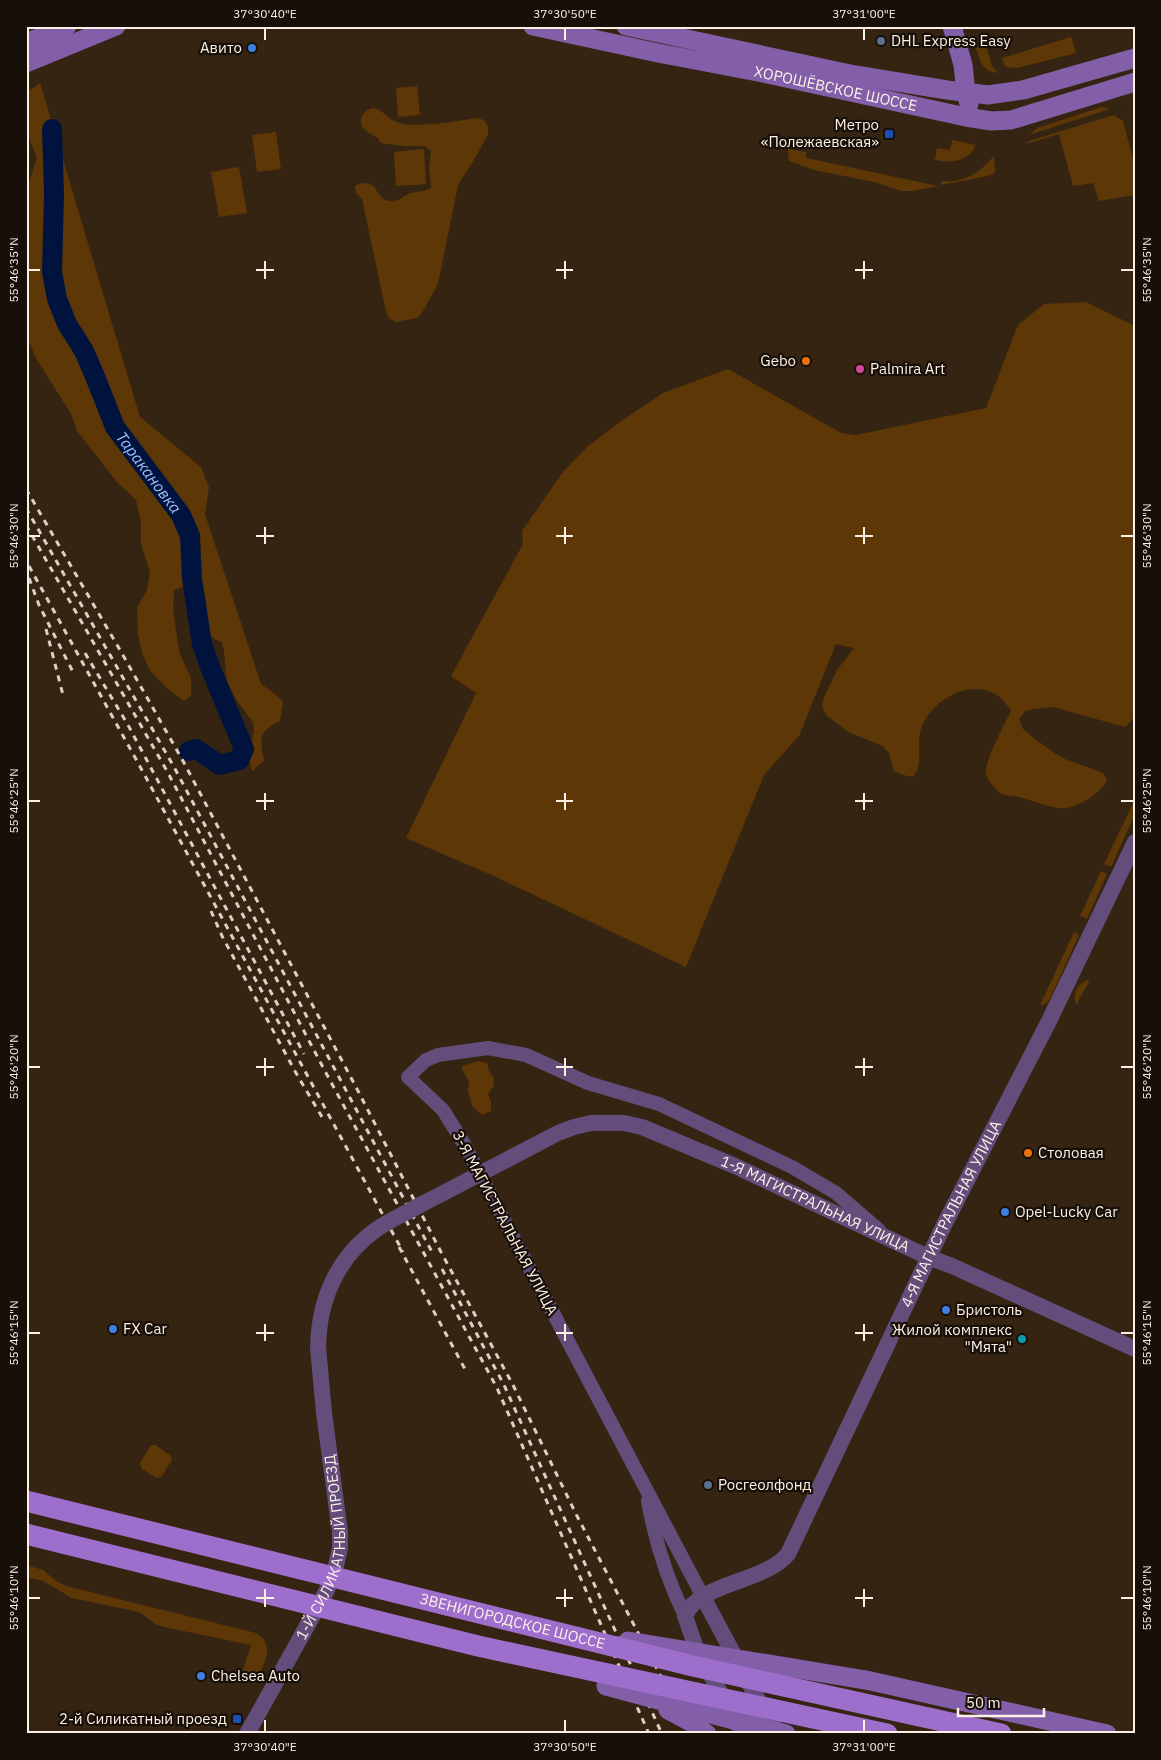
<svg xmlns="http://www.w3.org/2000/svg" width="1161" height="1760" font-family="'IBM Plex Sans',sans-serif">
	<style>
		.green { fill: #5d3806 }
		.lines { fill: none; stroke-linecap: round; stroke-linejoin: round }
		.river { stroke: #00133e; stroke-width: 20 }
		.minor { stroke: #634d7b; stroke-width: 14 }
		.tertiary { stroke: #634d7b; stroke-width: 16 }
		.secondary { stroke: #845fa9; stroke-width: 19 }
		.rail { stroke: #dccfc3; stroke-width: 3; stroke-dasharray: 6 6; stroke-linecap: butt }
		.tertiary-bridge { stroke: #634d7b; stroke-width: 16 }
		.secondary-bridge { stroke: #845fa9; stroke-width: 19 }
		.primary-bridge { stroke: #9e6ecd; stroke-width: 21 }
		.ticks { fill: none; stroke: #fdf1e6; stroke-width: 2 }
		.service-dot { fill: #5c6f8a; stroke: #170f08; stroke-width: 2 }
		.shop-dot { fill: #3f7fe0; stroke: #170f08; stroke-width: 2 }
		.transit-dot { fill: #1a4fb4; stroke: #170f08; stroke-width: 2 }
		.food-dot { fill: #e8710a; stroke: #170f08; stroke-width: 2 }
		.hotel-dot { fill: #d1479c; stroke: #170f08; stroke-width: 2 }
		.culture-dot { fill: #0f9aa8; stroke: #170f08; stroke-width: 2 }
		.labels { text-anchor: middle; stroke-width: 4.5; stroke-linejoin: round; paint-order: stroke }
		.poi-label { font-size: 15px; fill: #fdf1e6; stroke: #170f08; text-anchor: start }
		.street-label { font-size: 15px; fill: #fdf1e6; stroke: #170f08 }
		.water-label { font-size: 16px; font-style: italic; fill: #9ec1f7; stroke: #170f08 }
		.neatline { fill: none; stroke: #fdf1e6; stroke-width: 2 }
		.ticks-label { font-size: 12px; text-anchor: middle; fill: #fdf1e6 }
	</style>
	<rect width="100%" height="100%" fill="#352412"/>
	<path class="green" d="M1071,37l5,16 -59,15 -12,-1 -3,-9z
		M986,46l6,20 6,7c-16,-2 -18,-11 -22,-25z
		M40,83l100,334 61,50 8,20 -4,27 56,170 14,10 8,8 -3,19c-23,11 -20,17 -16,40l-12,10 -4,-15 6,-25 -1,-9 -16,-21 -8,-16 -3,-8 -2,-27 -3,-8 -8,-4 -6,-6 -2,-36 -5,-8 -18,-1 -8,3 -1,19 6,43 12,26v18l-7,5 -15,-11 -19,-19 -8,-18 -4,-19 -1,-26 10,-18 3,-18 -9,-28v-22l-5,-22 -20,-19 -39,-50 -6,-17 -35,-56 -10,-24v-142l11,-34 -11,-28v-37z
		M417,86l3,29 -22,2 -2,-29z
		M1102,107l8,2 -81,26 8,-7z
		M373,108c11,2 15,12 26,15 17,5 60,-2 78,-5l7,2 4,6v8l-11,21 -19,30 -20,99 -16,29 -5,5 -21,4 -7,-4 -3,-6 -24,-113 -6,-6 -1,-7c8,-4 13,-4 20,1 3,9 11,17 22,13 5,-1 9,-6 14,-7 8,-2 13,-1 20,-5l-2,-22 2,-15 -6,-5h-22l-22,-3c-5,-9 -10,-7 -16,-13 -9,-9 -2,-20 8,-22z
		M1114,115l9,6 12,45v29l-36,6 -6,-18 -20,3 -14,-52 -33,10 3,-3z
		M276,132l5,37 -24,3 -5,-37z
		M952,140l24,5c-7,17 -26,18 -41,15l2,-12 13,2z
		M424,149l2,35 -30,2 -2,-34z
		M788,149l18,3v6l132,28 -26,5h-10l-28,-9 -60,-12 -25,-9z
		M994,156l1,15 -3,4 -51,10v-4c24,2 38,-8 53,-25z
		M239,167l8,46 -28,4 -8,-45z
		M1086,302l49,24v387l-3,7 -7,7 -72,-20 -19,2 -9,2 -6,8 4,10 8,7 25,18 9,5 38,14 4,8c-8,13 -25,24 -40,27 -13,2 -34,-8 -48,-11 -6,-1 -14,-1 -19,-4 -5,-4 -12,-12 -14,-18 -3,-11 19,-52 25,-64 -22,-41 -77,-19 -90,18 -6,18 4,31 -8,48l-10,-2 -9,-4 -5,-18 -6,-7 -35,-14 -22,-17 -4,-9 2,-9 13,-27 17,-22 -18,-4 -37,92 -35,39 -78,192 -190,-90 -90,-39 70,-145 -25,-17 72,-132 -1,-13 41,-59 25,-26 35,-26 40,-27 65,-24 113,64 15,2 130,-27 32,-83 26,-21z
		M1135,799v15l-24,53 -7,-3z
		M1101,871l6,3 -20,45 -7,-3z
		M1074,932l5,3 -28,62 -3,5 -7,4v-3z
		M1090,980l-14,25c-4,-11 1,-23 14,-25z
		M478,1061l9,2 2,8 5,7 -1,9 -5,7 3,8v9l-9,4 -9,-8 -3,-8 -2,-8 1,-9 -8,-15z
		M151,1445h4l16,11 1,4 -11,17 -4,1 -15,-9 -2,-6z
		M26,1565l17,5 13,11 10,5 190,47c22,13 6,35 -2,51l-14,-5 11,-34 -87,-18 -7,-2 -18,-13 -67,-14 -29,-17 -17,-4z"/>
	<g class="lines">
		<path class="river" id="s1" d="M52,129l2,65 -2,78 5,27 10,25 17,27 10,23 21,53 66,88 9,21 2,43 10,65 8,23 34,82 -5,11 -19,5 -24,-16 -7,2"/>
		<path class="minor" d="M648,1501c7,40 19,78 37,115
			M703,1597l-239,-453 -21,-34 -35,-33 18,-17 12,-5 50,-7 38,7 62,28 71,21 133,63 44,26 43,37"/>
		<g class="tertiary">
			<path id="s2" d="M491,1168l67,-35 16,-6 17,-4h33l18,4 93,39 193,91 24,9 183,83"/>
			<path d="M703,1597l61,114 15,23"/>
			<path id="s3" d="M247,1734l80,-144 8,-20 5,-22v-16l-16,-119 -6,-66"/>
			<path id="s4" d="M743,1734l-47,-86 -11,-32c14,-34 79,-33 103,-62l156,-329 105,-204 86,-179"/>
		</g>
		<g class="secondary">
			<path id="s5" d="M533,26l125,27 105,20 203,44 25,4 20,-1 124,-38"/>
			<path d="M626,26l229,49 92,15 41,5 35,-5 112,-32"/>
			<path d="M952,26l11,39 3,28 3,11"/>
			<path d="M26,43l41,-17"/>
			<path d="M26,63l90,-37"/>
			<path d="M866,1680l241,54"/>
		</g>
		<path class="rail" d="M26,489l94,161 63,111 174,328 84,163 72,133 64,131 114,218
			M26,508l148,259 258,485
			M26,525l141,246 159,302 171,315 152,346
			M29,566l108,195 266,491
			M29,578l10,27 34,67
			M46,629l17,66
			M85,653l43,72 176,329
			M211,911l11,25 74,137 29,49
			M399,1247l67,124
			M442,1269l62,116 158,349"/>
		<path class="tertiary-bridge" d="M318,1347c1,-47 19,-90 59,-118 13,-9 29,-16 43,-24 24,-12 48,-25 71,-37"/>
		<path class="secondary-bridge" d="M628,1641l238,39
			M606,1686l180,48
			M668,1710l26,14 13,10"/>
		<g class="primary-bridge">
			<path id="s6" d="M26,1501l667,165 308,68"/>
			<path d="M26,1534l452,112 409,88"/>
		</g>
	</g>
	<path class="ticks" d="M265,28v12M565,28v12M864,28v12M265,261v18M565,261v18M864,261v18M28,270h12M256,270h18M556,270h17M855,270h18M1121,270h13M265,527v17M565,527v17M864,527v17M28,536h12M256,536h18M556,536h17M855,536h18M1121,536h13M265,793v17M565,793v17M864,793v17M28,801h12M256,801h18M556,801h17M855,801h18M1121,801h13M265,1058v18M565,1058v18M864,1058v18M28,1067h12M256,1067h18M556,1067h17M855,1067h18M1121,1067h13M265,1324v17M565,1324v17M864,1324v17M28,1333h12M256,1333h18M556,1333h17M855,1333h18M1121,1333h13M265,1589v18M565,1589v18M864,1589v18M28,1598h12M256,1598h18M556,1598h17M855,1598h18M1121,1598h13M265,1720v12M565,1720v12M864,1720v12"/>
	<g class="service-dot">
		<circle cx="881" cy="41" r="5"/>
		<circle cx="708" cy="1485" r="5"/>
	</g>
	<g class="shop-dot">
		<circle cx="252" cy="48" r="5"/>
		<circle cx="1005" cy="1212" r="5"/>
		<circle cx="946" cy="1310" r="5"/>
		<circle cx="113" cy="1329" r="5"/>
		<circle cx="201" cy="1676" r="5"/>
	</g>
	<g class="transit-dot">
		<rect x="884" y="129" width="10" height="10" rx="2.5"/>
		<rect x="232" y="1714" width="10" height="10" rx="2.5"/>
	</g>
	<g class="food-dot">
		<circle cx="806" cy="361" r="5"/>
		<circle cx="1028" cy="1153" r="5"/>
	</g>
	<circle class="hotel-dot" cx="860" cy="369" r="5"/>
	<circle class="culture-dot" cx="1022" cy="1339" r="5"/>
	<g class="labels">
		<g class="poi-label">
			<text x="891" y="46">DHL Express Easy</text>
			<text x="242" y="53" text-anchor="end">Авито</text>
			<text x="879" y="130" text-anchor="end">Метро<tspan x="879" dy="17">«Полежаевская»</tspan></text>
			<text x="796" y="366" text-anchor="end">Gebo</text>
			<text x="870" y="374">Palmira Art</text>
			<text x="1038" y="1158">Столовая</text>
			<text x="1015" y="1217">Opel-Lucky Car</text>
			<text x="956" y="1315">Бристоль</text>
			<text x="123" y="1334">FX Car</text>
			<text x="1012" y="1335" text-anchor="end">Жилой комплекс<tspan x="1012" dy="17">"Мята"</tspan></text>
			<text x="718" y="1490">Росгеолфонд</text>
			<text x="211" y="1681">Chelsea Auto</text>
			<text x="227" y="1724" text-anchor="end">2-й Силикатный проезд</text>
		</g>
		<g class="street-label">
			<text dy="5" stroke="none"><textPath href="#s5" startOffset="309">ХОРОШЁВСКОЕ ШОССЕ</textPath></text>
			<text dy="5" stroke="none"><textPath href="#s2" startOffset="351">1-Я МАГИСТРАЛЬНАЯ УЛИЦА</textPath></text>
			<text dy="5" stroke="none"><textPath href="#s4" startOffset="632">4-Я МАГИСТРАЛЬНАЯ УЛИЦА</textPath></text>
			<text transform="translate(505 1223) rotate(62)" y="5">3-Я МАГИСТРАЛЬНАЯ УЛИЦА</text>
			<text dy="5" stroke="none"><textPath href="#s3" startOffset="206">1-Й СИЛИКАТНЫЙ ПРОЕЗД</textPath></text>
			<text dy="5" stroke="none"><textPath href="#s6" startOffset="501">ЗВЕНИГОРОДСКОЕ ШОССЕ</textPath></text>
		</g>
		<g class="water-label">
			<text dy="6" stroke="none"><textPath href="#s1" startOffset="368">Таракановка</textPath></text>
		</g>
	</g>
	<rect width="1161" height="1760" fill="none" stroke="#170f08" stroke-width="55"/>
	<path d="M958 1708v8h86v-8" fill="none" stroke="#fdf1e6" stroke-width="2.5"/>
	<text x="966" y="1708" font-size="15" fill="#fdf1e6" stroke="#170f08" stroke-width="4" paint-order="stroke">50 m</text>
	<rect x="28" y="28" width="1106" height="1704" class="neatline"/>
	<g class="ticks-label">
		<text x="265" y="18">37°30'40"E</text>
		<text x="565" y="18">37°30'50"E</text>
		<text x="864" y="18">37°31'00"E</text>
		<text transform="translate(14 270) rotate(-90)" y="4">55°46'35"N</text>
		<text transform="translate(1147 270) rotate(-90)" y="4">55°46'35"N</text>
		<text transform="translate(14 536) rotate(-90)" y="4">55°46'30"N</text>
		<text transform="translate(1147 536) rotate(-90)" y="4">55°46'30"N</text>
		<text transform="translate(14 801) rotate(-90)" y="4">55°46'25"N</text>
		<text transform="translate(1147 801) rotate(-90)" y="4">55°46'25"N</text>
		<text transform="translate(14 1067) rotate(-90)" y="4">55°46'20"N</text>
		<text transform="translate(1147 1067) rotate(-90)" y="4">55°46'20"N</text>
		<text transform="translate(14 1333) rotate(-90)" y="4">55°46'15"N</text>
		<text transform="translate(1147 1333) rotate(-90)" y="4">55°46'15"N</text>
		<text transform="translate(14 1598) rotate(-90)" y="4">55°46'10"N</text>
		<text transform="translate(1147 1598) rotate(-90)" y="4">55°46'10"N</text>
		<text x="265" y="1751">37°30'40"E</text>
		<text x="565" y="1751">37°30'50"E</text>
		<text x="864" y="1751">37°31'00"E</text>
	</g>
</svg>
